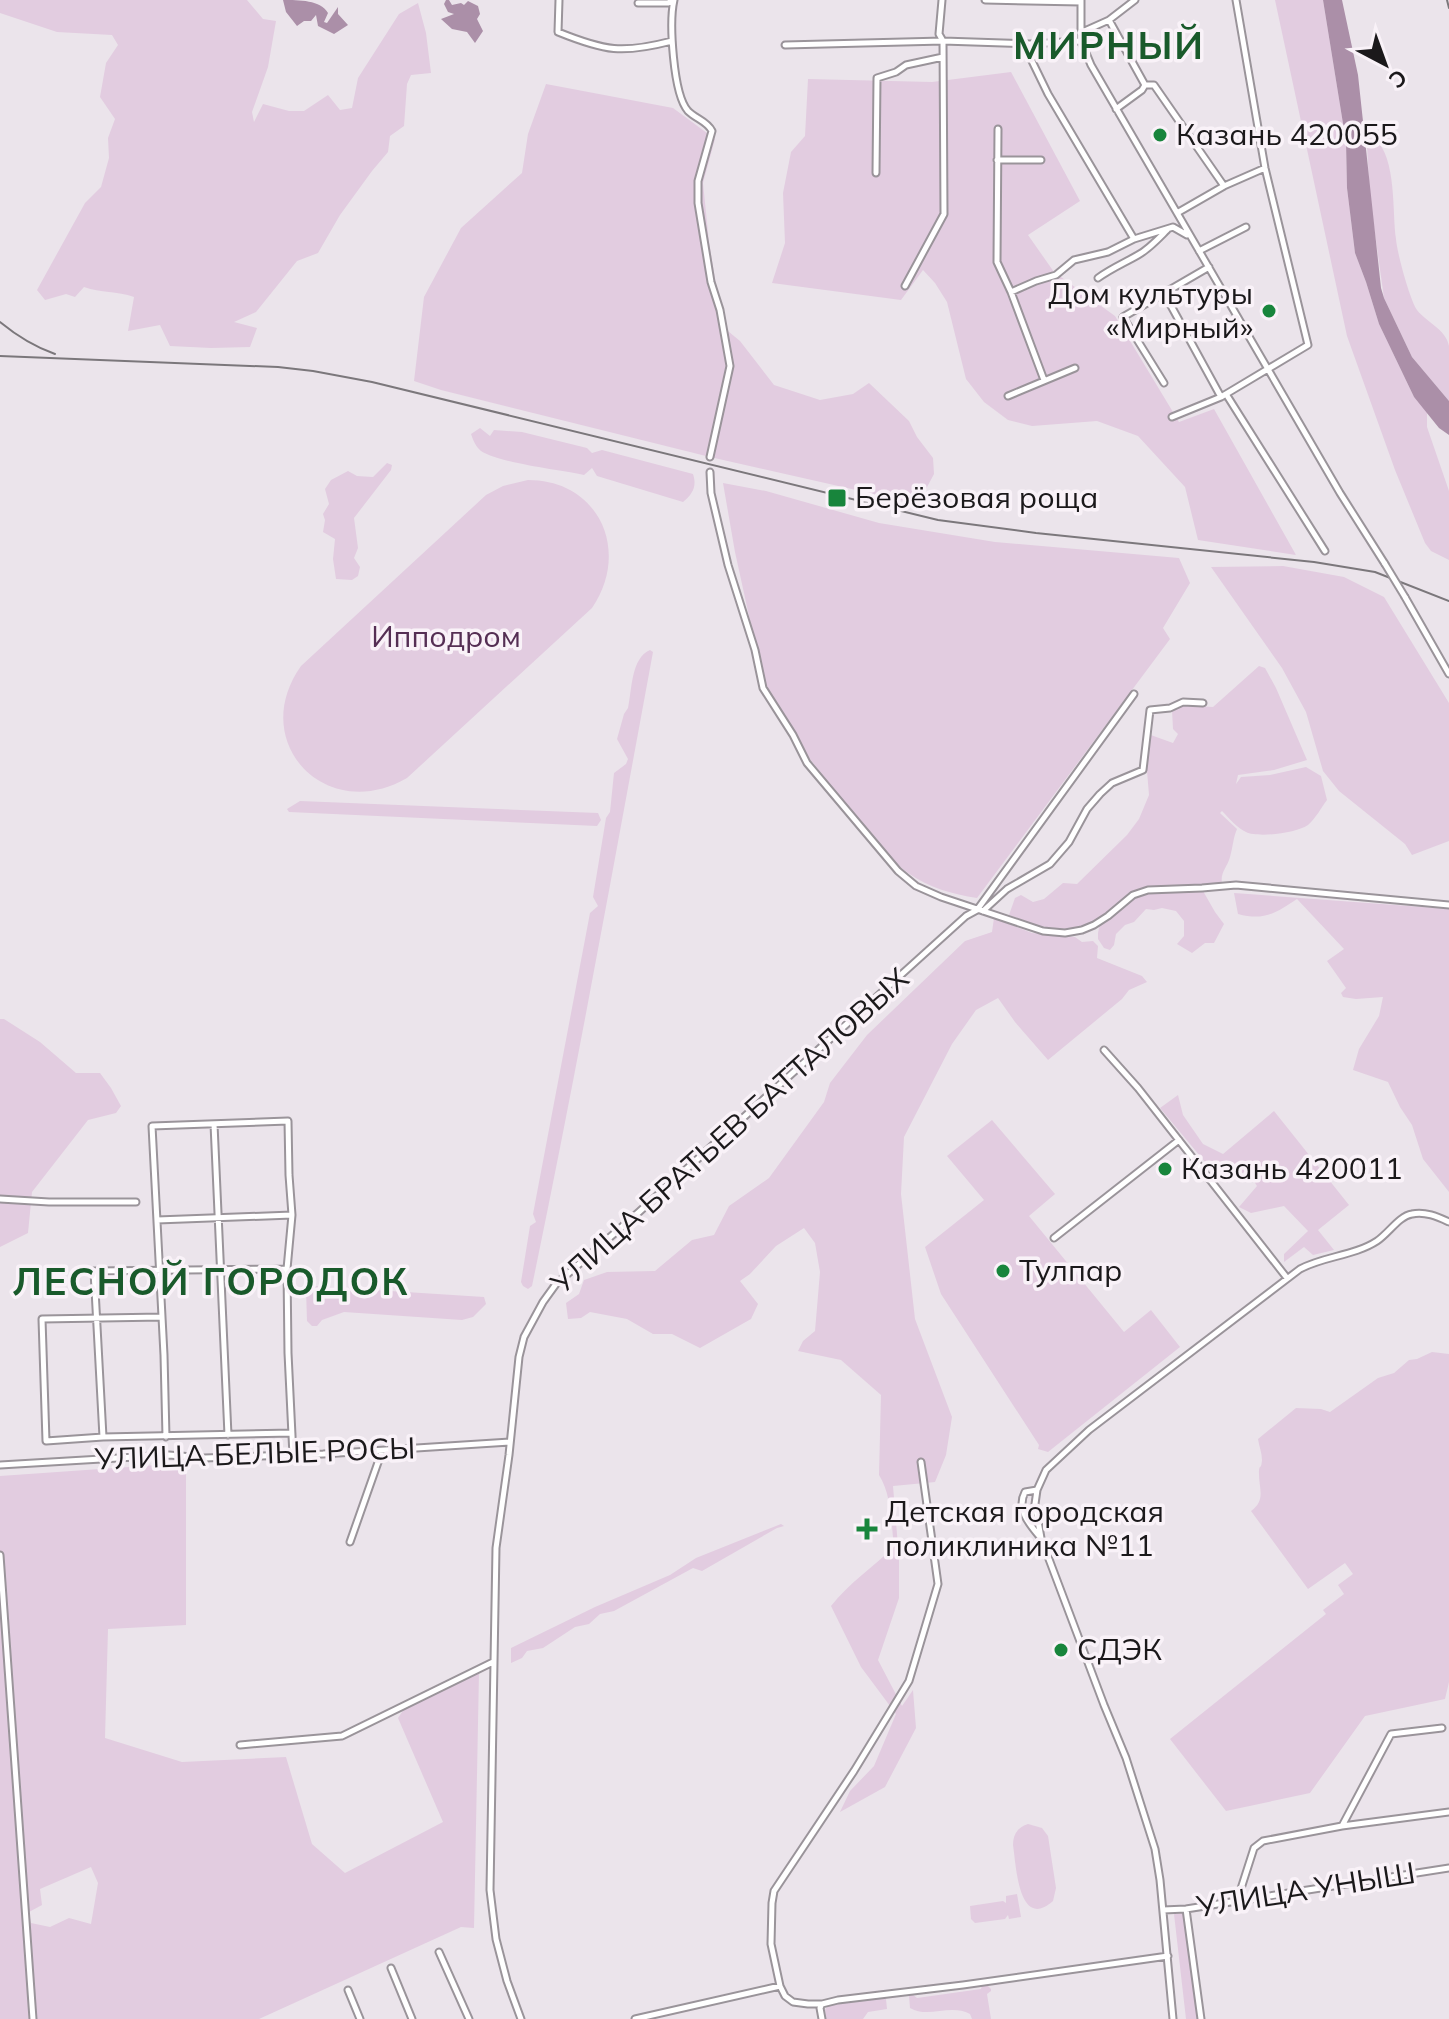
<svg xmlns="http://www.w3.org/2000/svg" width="1449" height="2019" font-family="Mulish,sans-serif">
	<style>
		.green { fill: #e2cce0; fill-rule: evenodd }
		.water { fill: #ab8fa8 }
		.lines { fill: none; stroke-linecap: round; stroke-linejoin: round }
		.minor-casing { stroke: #9a949a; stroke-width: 9 }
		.minor { stroke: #fff; stroke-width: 5 }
		.rail { stroke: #7b777b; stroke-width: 2 }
		.minor-bridge-casing { stroke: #9a949a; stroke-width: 9; stroke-linecap: butt }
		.minor-bridge { stroke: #fff; stroke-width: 5 }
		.poi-dot { fill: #18853c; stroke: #f9f2f8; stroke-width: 3 }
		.labels { text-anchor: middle; stroke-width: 7; stroke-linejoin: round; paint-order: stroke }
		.poi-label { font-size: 30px; fill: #1b191b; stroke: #f9f2f8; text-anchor: start }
		.park-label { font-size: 30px; fill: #552f54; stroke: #f9f2f8 }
		.street-label { font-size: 30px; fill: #1b191b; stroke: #f9f2f8 }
		.district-label { font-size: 38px; font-weight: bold; letter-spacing: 2px; fill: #195a2b; stroke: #f9f2f8 }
	</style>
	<rect width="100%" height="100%" fill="#ebe4eb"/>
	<path class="green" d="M0,0h247l16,19 13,2 -8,46 -16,45 2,10 9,-18 26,7h15l24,-16 12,15 12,-2 6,-30 41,-64 19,-11 8,30 5,40 -20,2 -4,9 -3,42 -14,10 -2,16 -16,19 -32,44 -22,38 -21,8 -41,51 -22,10 23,6 -7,19 -39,1 -41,-2 -10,-21 -32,6 6,-34c-17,-6 -33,-4 -50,-10l-9,10 -9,-3 -21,6 -8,-10 48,-87 16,-16 8,-29 -1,-20 7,-19 -15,-22 6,-34 12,-18 -6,-10 -55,-3 -57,-19z
		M1275,0h48l23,142 1,46 8,65 11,29 13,42 35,73 13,15v15l22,64v69l-18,-9 -6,-8 -30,-73 -48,-134z
		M1011,72l69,129 -52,34 26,37 61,44 64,106 35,-13 82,146 -98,-15 -13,-53 -47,-51 -41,-15 -65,5 -24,-6 -24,-18 -18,-23 -19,-77 -12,-19 -12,-13 -22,30 -129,-17 13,-40 -2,-50 8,-41 14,-16 3,-57 124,3z
		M546,84l127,24 42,31 -12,44 6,59 14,85 17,14 34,44 46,15 33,-6 16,-11 40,38 8,16 16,21 1,16 -16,30 -208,-47 -269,-67 -27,-9 10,-84 37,-69 61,-55 6,-39z
		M1375,139c22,19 17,74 21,100 1,14 14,61 21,71 9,12 29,19 32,36 0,15 0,39 0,55l-37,-44 -28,-59 -14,-100 -3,-52 2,-6z
		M480,428l10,8 4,-6 28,2 65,16 5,5 10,-3 91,24c4,12 0,20 -10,28l-86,-26 -5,-8 -8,7c-24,-5 -85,-12 -103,-24 -5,-4 -8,-11 -10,-17z
		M387,463l5,2 -1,5 -37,48 4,30 -4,10 6,9 -2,9 -6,4 -16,-1 -3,-20 2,-20 -12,-7 2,-12 -2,-6 6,-10 -4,-15 6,-9 17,-9 9,5 16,1z
		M528,480c71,0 103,71 64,128l-185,170c-81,47 -160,-36 -106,-112l185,-171 17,-9z
		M723,483l43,8 113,32 116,19 184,16 11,25 -27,45 7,11 -193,259c-25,-4 -47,-10 -69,-25 -13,-8 -23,-25 -33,-36 -43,-48 -85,-97 -112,-157l-28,-128z
		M1283,566l61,11 40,20 65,106v138l-37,14 -7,-11 -66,-53 -16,-20 -17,-59 -24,-44 -71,-101z
		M650,650l3,2c-39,211 -77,423 -121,634l-4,3 -5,-3 -2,-4 9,-56 6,-4 -3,-8 57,-301 8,-7 -5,-9 13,-79 4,-6 4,-39 12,-9 2,-5 -11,-20 7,-25 4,-6c4,-18 3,-50 22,-58z
		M1259,666l6,2 11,20 31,72 -33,10 -36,5 -2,9 5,-7 29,-2 36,-8 15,9 6,24c-6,8 -11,18 -19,25 -11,8 -50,13 -62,7 -9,-4 -17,-14 -24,-21l-2,2 17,16c-4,9 -4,18 -7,28 -3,11 -10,15 -8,27l-81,4 -19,12 -23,19 -19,9 -11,2 -31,-4 -29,-11 6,-17 6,-3 12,7 11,-3 19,-16 14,1 50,-49 12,-16 10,-24 -2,-24 1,-37 25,9 5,-9 -5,-5 -1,-19 9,-5 32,2z
		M300,801l298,12 3,7 -4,6 -308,-14 -2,-3z
		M1203,891l12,21 9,12 -10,19h-9l-13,10 -15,-9 7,-8v-15l-8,-10 -14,-3 -8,2 -8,-1 -12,13 -9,3 -9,9 -2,11 -4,5 -6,-2 -6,-9v-6l2,-10 39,-29z
		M1234,893l215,16v283l-26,-33 -11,-34 -12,-18 -12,-25 -35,-12 6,-21 20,-33 4,-19 -27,2 -13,-2 -2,-4 5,-5 -19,-27 17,-12 -47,-50c-21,14 -33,22 -59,15z
		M994,918l38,15 43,4 7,5 11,-1 5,5 -1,12 45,18 5,6 -18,8 -7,9 -74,61 -33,-38 -17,-24 -22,12 -24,34 -48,93 -3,57 14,125 37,98 -6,38 -11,27 -42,4 6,72v40l-21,62 24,46 11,-16 3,38 -31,59 -45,25 10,-21 24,-25 22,-52 -35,-47 -30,-61c18,-23 42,-39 63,-59 -3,-24 -2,-51 -15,-72l2,-80 -40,-35 -43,-9 5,-10 12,-10 5,-59 -5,-29 -11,-15 -28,18 -26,28 -10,7 18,23 -7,15 -51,29 -28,-14h-19l-26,-15 -37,-7 -9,6 -13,1 -2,-16 13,-9 5,-14 23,-8 48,-1 37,-31 22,-5 15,-29 40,-28 55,-76 6,-19 37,-48 98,-94 27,-9z
		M0,1019h4l36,23 36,31h24l11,15 10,18 -5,7 -28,7 -56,72 -4,41 -28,14z
		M1178,1095l5,20 20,29 20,10 51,-43 75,94 -31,25 16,20 -21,5 -9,-8 -20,15v-8l24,-23 -24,-25 -33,7 -12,-6 18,-21 -10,-16 -20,13 -22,-21 -45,-54z
		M992,1120l63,74 -26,22 95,116 27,-22 29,37 -132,105 -10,-3 1,-4 -98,-151 -16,-47 59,-47 -37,-44z
		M312,1286l172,11 2,7 -13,13 -11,3 -118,-8 -22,8 -5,6h-5l-5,-5 -1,-32z
		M1432,1352l17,2v328l-4,17 -80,17 -55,77 -84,18 -56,-72 156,-125 -3,-4 21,-16 -6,-9 15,-11 -8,-11 -37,26 -57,-78c15,-11 8,-22 8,-37 0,-12 2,-2 3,-14 0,-7 -3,-14 -4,-21l38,-31 25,1 9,3 48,-34 16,-5 15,-13 8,-1z
		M186,1463v162l-78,4 -3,109 77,24 104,-5 26,87 33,29 98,-51 -45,-104 6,-9 75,-37 -5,256 -13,-1 -202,92h-259v-543zM91,1867l7,16 -7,41 -22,-6 -19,9 -19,-4 -2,-11 13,-7 -2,-16z
		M781,1524l3,2 -7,2 -75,43 -9,-3 -79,43 -14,3 -11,10 -14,3 -32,21 -16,3 -5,7 -11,5v-15l84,-41 75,-32 26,-17z
		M1028,1824l14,4 6,8 8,52 -3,13c-35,31 -37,-38 -40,-56 0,-11 5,-18 15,-21z
		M1017,1894l4,23 -12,2 -1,-4 -3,4 -30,4 -4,-4 -1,-13 33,-5 3,2v-7z
		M1184,1913l13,106h-11l-12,-105z
		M986,1984l5,5v2l-4,3 4,25h-19l-2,-5c-20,-11 -41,5 -60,-6l-1,-12 3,-2 5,4 64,-9 1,-4z
		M884,1997l2,2 1,10 -19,3 -5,7h-37l-1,-9 3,-5z"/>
	<path class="water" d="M283,0c16,0 38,0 45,13l-4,9 3,1 11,-16v7l10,11 -14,9 -16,-8 -2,-11 -5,6h-7l-7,5 -11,-14z
		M446,0h3l3,5 9,-2 3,2 4,-4 10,5 2,8 -3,5 6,12 -8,12 -8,-11 -15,-3 -11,-10 13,-5 -6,-2 -4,-8z
		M1323,0h19l16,75 23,213 3,10 28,59 37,44v34l-10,-7 -25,-31 -35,-73 -13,-42 -11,-29 -8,-65 -1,-46z"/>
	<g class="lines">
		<defs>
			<path id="minor" d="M559,0l-1,32c47,19 64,22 114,9
				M674,0c-5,22 -1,94 14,111 8,8 19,10 24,20l-14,50v22l13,79 9,28 10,56 -20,91
				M985,0l96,2
				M1081,0v41l10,24 249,428 45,71
				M638,3h30l5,-3
				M1109,20l36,65h9l70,101
				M1080,33l29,-13 26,-20
				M1030,44l1,15 17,35 86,145
				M785,45l158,-4 87,3 51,-3
				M1116,109l26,-19 3,-5
				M998,129l-1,133 14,30 33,88
				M997,160h44
				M876,173l1,-95 19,-6 10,-7 37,-8
				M1177,213l47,-27 41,-18
				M1199,251l47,-24
				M1098,278c12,-9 26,-15 40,-23 11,-6 20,-16 29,-25
				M905,286l39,-72 -1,-173 -4,-7 3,-34
				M1011,292l25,-11 20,-6 18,-15 34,-8 26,-13 39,-12 14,8
				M1164,293l57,104
				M1164,383l-41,-66 86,-50
				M1226,394l99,157
				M1008,396l67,-28
				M1172,417l49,-20 87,-52 -43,-177 -29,-168
				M710,472l1,21 17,72 27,85 8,38 30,47 14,28 91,108 18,15 25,11 102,34 22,2 17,-3 12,-5 14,-9 25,-21 15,-5 54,-2 34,-3 213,20
				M1405,597l44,77
				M983,911l24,-22 43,-25 19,-22 18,-33 13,-15 12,-11 31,-13 7,-60 20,-2 13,-6 20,1
				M1104,1050l34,38 149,190
				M214,1124l14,311
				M0,1199l49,3h87
				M157,1220l135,-5
				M1054,1238l125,-98
				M162,1317l-120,2 4,122 57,-4 189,-4
				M103,1437l-9,-166 193,-2
				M166,1437l-2,-82 -12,-229 136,-5 1,54 3,40 -5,54 1,84 5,103
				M921,1462l17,122 -29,97 -55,90 -80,120 -2,12 -1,41 9,42 5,10 8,6 15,2h14l16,-4 125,-15 205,-29
				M0,1465l169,-10 35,3 119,-4 187,-12
				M1037,1490l-12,2c-9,17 4,32 15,45
				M350,1542l32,-91
				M0,1555l33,464
				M240,1745l102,-9 151,-74
				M1342,1826l49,-92 51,-6
				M1237,1901l17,-53 9,-7 79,-15 107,-14
				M1186,1909l15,110
				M1163,1910l23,-1 263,-41
				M439,1952l30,67
				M391,1968l21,51
				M348,1990l12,29
				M521,2019l-14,-38 -11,-42 -6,-49 6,-342 13,-93 10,-98 5,-20 19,-35 13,-18 83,-72 327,-296 11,-6 157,-216
				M635,2019l145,-33
				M822,2019l-2,-11 2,-4
				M1173,2019l-13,-139 -5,-31 -29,-91 -22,-53 -63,-167 -6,-34 2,-14 9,-20 43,-40 211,-161c24,-13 54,-13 77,-28 12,-8 22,-25 35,-27 13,-3 26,3 37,8"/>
		</defs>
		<use href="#minor" class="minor-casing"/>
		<use href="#minor" class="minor"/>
		<path class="rail" d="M1447,0l2,8
			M0,322c17,14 35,25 55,32
			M0,356l278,11 35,4 59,11 566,138 98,13 278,29 61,10 74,29"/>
		<defs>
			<path id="minor-bridge" d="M1385,564l20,33"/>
		</defs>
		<use href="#minor-bridge" class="minor-bridge-casing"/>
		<use href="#minor-bridge" class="minor-bridge"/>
	</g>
	<g class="poi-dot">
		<circle cx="1160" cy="135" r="8"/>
		<circle cx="1269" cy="311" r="8"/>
		<rect x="827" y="488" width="20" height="20" rx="4"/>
		<circle cx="1165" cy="1169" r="8"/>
		<circle cx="1003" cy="1271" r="8"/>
		<path d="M863 1517h8v8h8v8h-8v8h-8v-8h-8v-8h8z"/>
		<circle cx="1061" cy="1650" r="8"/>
	</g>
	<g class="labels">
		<g class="poi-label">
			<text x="1176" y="145">Казань 420055</text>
			<text x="1253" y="304" text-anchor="end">Дом культуры<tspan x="1253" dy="34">«Мирный»</tspan></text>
			<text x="855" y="508">Берёзовая роща</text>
			<text x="1181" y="1179">Казань 420011</text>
			<text x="1019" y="1281">Тулпар</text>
			<text x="885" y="1522">Детская городская<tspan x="885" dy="34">поликлиника №11</tspan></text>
			<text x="1077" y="1660">СДЭК</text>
		</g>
		<g class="park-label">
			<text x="446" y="647">Ипподром</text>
		</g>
		<g class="street-label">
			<text transform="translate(730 1131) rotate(-42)" y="10">УЛИЦА БРАТЬЕВ БАТТАЛОВЫХ</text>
			<text transform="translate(255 1454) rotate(-2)" y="10">УЛИЦА БЕЛЫЕ РОСЫ</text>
			<text transform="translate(1306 1890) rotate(-9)" y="10">УЛИЦА УНЫШ</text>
		</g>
		<g class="district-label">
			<text x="1109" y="59">МИРНЫЙ</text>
			<text x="211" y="1295">ЛЕСНОЙ ГОРОДОК</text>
		</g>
	</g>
	<g transform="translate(1385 64) rotate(139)" stroke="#f9f2f8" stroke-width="6" paint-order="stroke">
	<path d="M0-6L14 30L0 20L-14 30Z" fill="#1b191b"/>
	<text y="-12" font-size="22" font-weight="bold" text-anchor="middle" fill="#1b191b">С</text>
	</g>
</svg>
